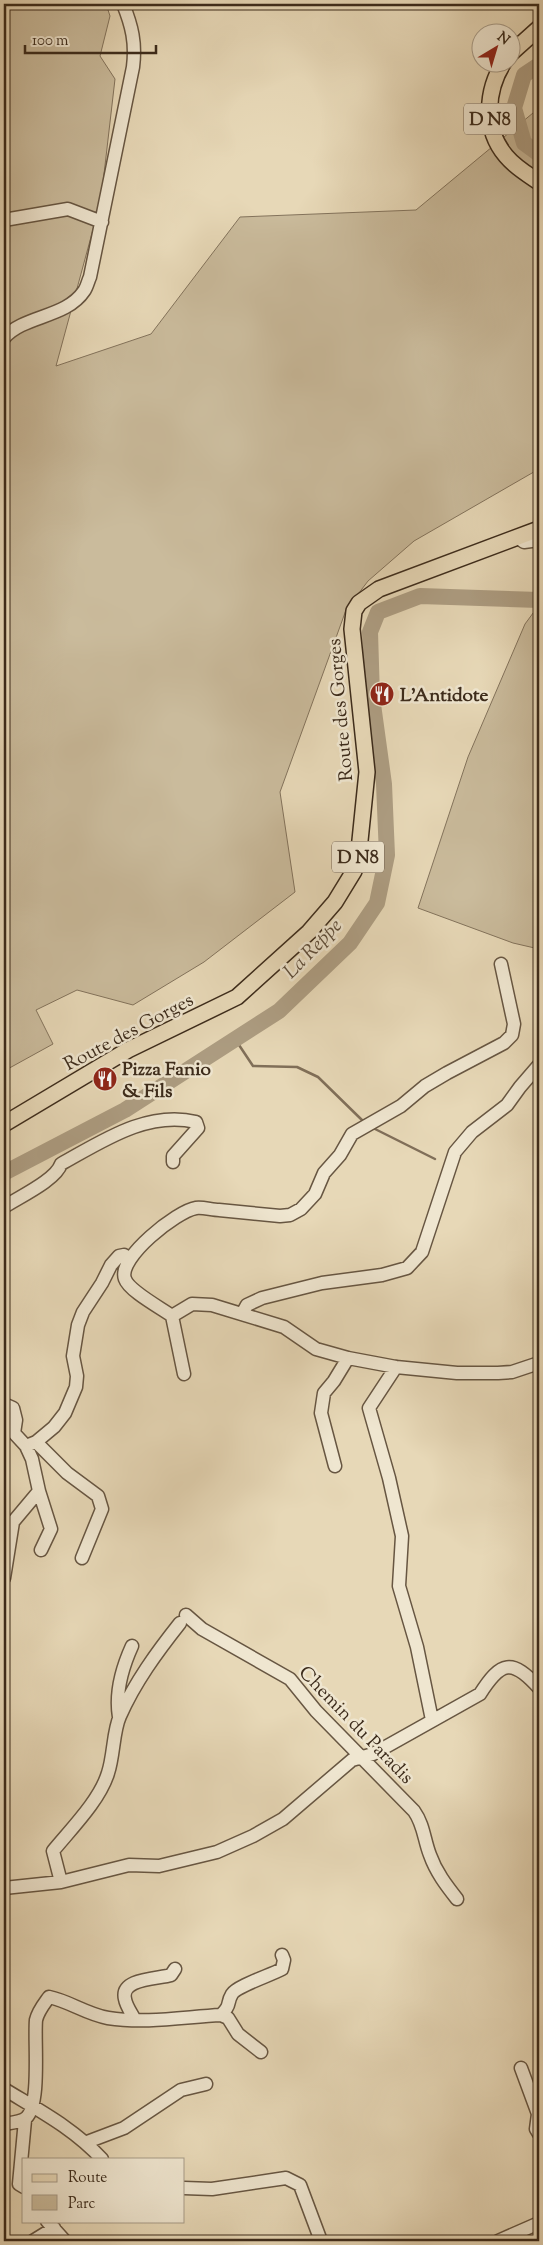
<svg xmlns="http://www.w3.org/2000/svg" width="543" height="2245" font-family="'Sorts Mill Goudy',serif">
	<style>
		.green { fill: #cabb9c; stroke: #83735c }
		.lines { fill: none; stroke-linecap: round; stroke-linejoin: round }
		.stream { stroke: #806f59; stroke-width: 2.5 }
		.river { stroke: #ad9d82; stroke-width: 16 }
		.minor-casing { stroke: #675642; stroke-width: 15 }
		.major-casing { stroke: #3c2b1b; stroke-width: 18 }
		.minor { stroke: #efe6d0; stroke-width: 12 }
		.major { stroke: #e7d8b7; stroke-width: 15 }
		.labels { text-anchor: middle; stroke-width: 5; stroke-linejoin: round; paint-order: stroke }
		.shield { fill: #efe6d0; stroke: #726351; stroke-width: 1 }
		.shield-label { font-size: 18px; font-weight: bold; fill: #3c2b1b }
		.poi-label { font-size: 19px; font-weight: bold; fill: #3c2b1b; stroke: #efe6d0; text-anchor: start }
		.street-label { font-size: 19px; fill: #3c2b1b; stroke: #efe6d0 }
		.water-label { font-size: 20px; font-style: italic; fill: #5e4d3a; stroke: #efe6d0 }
	</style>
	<rect width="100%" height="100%" fill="#e7d8b7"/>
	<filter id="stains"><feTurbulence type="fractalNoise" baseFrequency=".004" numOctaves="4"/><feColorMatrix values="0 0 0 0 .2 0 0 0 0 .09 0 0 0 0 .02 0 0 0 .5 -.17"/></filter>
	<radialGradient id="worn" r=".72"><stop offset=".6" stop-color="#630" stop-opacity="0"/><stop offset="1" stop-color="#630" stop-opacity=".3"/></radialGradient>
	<path class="green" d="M4,4h102l4,12 -10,40 15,23 -14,121 -45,166 95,-32 89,-117 176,-7 123,-102v361l-125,72 -46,40 -22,29 -66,182 15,100 -91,70 -71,43 -56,-15 -41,20 17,34 -49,27z
		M539,605v344l-26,-6 -95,-35 50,-151 57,-133z"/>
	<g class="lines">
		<path class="stream" d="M235,1039l18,27 44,1 21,10 46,45
			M371,1127l64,32"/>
		<path class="river" d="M539,65l-15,10 -10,33 10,35 15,11
			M4,1173l121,-63 154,-99 71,-68 27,-40 10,-48 -3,-71 -12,-87 -2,-65 8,-20 42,-16 119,4"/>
		<defs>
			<path id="minor" d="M4,220l64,-11 34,13
				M4,338c20,-23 62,-20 80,-47 3,-4 4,-10 6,-14l43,-210c3,-24 -1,-41 -10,-63
				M517,537l7,5 15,-2
				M501,964l13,60 -2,11 -8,8 -57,30 -22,13 -24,20 -49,28 -12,21 -16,18 -9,21 -14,15 -11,6 -10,1c-20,-2 -41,-4 -61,-6 -7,0 -16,-3 -23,-2 -19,3 -79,50 -71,71 4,12 36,29 47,37l20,-12 20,1 72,22 32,22 32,9 48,9 61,6h41l14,-1 27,-9
				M4,1207c15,-10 52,-27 57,-43 40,-22 86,-54 135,-42l2,6 -25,28v6
				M242,1314l5,-9 15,-7 60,-15 60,-8 25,-7 15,-16 33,-100 17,-20 35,-27 13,-18 19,-22
				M172,1316l12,58
				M396,1367l-27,41 20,70 13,58 -3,50 18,61 15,73
				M4,1404l9,4 3,12 -2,13 12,13 10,-4 18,-15 11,-14 11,-26 1,-11 -4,-20 5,-31 5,-13 19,-29 9,-18 8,-9 5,-1 6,4
				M36,1442l31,31 31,23 4,13 -20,49
				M26,1446l6,13 7,32 12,38 -10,21
				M335,1466l-14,-53 3,-20 10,-12 14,-23
				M4,1578l9,-56 26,-31
				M186,1615l16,14 88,50 26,32 98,100c10,14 10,29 16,44 6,17 16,30 27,44
				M119,1717c-4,-24 3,-49 13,-71
				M61,1882l-8,-31c18,-22 47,-51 55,-78 6,-18 5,-42 12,-57 15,-34 37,-64 60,-93
				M4,1888l57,-6 68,-17 30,1 58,-14 36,-16 30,-17 69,-59 21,-6 107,-60c21,-33 32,-36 59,-6
				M221,2015l7,3 10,16 23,18
				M135,2020c-3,-6 -9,-14 -10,-21 -5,-21 33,-20 46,-24l4,-6
				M521,2068l17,46 -2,15 3,5
				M4,2089c36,22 69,39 98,70
				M4,2124c6,-1 17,-2 22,-6 15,-13 8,-78 10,-98 2,-9 8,-16 13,-23 20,4 37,17 59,21 37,6 76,-1 113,-3 11,-11 5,-11 11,-21 5,-8 39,-19 50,-25l2,-9 -2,-5
				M87,2142l37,-14 57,-38 25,-6
				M24,2187l-5,-3 6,-64
				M184,2188l28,1 74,-11 14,7 21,56
				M47,2221l18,20
				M33,2241l21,-13
				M498,2241l41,-18"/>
			<path id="major" d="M510,54l29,-26
				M504,62c-18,28 -21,67 2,94 9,11 21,18 33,26
				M4,1124l124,-74 109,-53 72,-65 26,-30 19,-31 4,-11 9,-88 -15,-143 2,-18 5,-8 20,-14 160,-60"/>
		</defs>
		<use href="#minor" class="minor-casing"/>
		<use href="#major" class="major-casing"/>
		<use href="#minor" class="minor"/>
		<use href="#major" class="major"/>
	</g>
	<defs>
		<symbol id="restaurant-disc" viewBox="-11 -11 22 22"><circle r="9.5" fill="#8f2418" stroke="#efe6d0"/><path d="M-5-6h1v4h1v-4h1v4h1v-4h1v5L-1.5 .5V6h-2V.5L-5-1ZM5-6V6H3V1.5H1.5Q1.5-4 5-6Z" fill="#fff"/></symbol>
	</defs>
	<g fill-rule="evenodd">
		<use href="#restaurant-disc" x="368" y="680" width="28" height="28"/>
		<use href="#restaurant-disc" x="91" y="1065" width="28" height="28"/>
	</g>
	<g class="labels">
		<g class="shield">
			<rect x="464" y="103.5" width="52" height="31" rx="4"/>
			<rect x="332" y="841.5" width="52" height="31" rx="4"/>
		</g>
		<g class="shield-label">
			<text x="490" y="125">D N8</text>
			<text x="358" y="863">D N8</text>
		</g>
		<g class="poi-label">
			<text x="400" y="701">L'Antidote</text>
			<text x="122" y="1075">Pizza Fanio<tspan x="122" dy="22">&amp; Fils</tspan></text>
		</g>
		<g class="street-label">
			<text transform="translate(339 710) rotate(-95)" y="7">Route des Gorges</text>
			<text transform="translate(128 1031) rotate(-28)" y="7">Route des Gorges</text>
			<text transform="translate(357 1724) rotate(46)" y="7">Chemin du Paradis</text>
		</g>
		<g class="water-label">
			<text transform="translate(312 948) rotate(-46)" y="7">La Reppe</text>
		</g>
	</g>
	<rect width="543" height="2245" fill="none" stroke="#e7d8b7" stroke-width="20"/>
	<rect x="5" y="5" width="533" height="2235" fill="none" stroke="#3c2b1b" stroke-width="2.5"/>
	<rect x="10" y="10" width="523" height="2225" fill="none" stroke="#3c2b1b"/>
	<rect x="22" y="2158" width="162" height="65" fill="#efe6d0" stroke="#a79b88"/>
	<rect x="32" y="2174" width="25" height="8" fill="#e7d8b7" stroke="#a79b88"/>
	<text x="68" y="2182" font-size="15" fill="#3c2b1b">Route</text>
	<rect x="32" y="2195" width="25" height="15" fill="#cabb9c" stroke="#a79b88"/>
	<text x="68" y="2208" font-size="15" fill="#3c2b1b">Parc</text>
	<g transform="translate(496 48) rotate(38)"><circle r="24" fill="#efe6d0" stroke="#a79b88"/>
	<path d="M0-4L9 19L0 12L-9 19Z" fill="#8f2418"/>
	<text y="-8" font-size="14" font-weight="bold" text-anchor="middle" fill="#3c2b1b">N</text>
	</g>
	<path d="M25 45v8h131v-8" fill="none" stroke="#3c2b1b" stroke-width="2.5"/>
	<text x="32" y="45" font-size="15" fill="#3c2b1b" stroke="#efe6d0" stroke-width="4" paint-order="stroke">100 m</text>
	<rect width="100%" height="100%" filter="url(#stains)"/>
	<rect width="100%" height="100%" fill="url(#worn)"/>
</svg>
